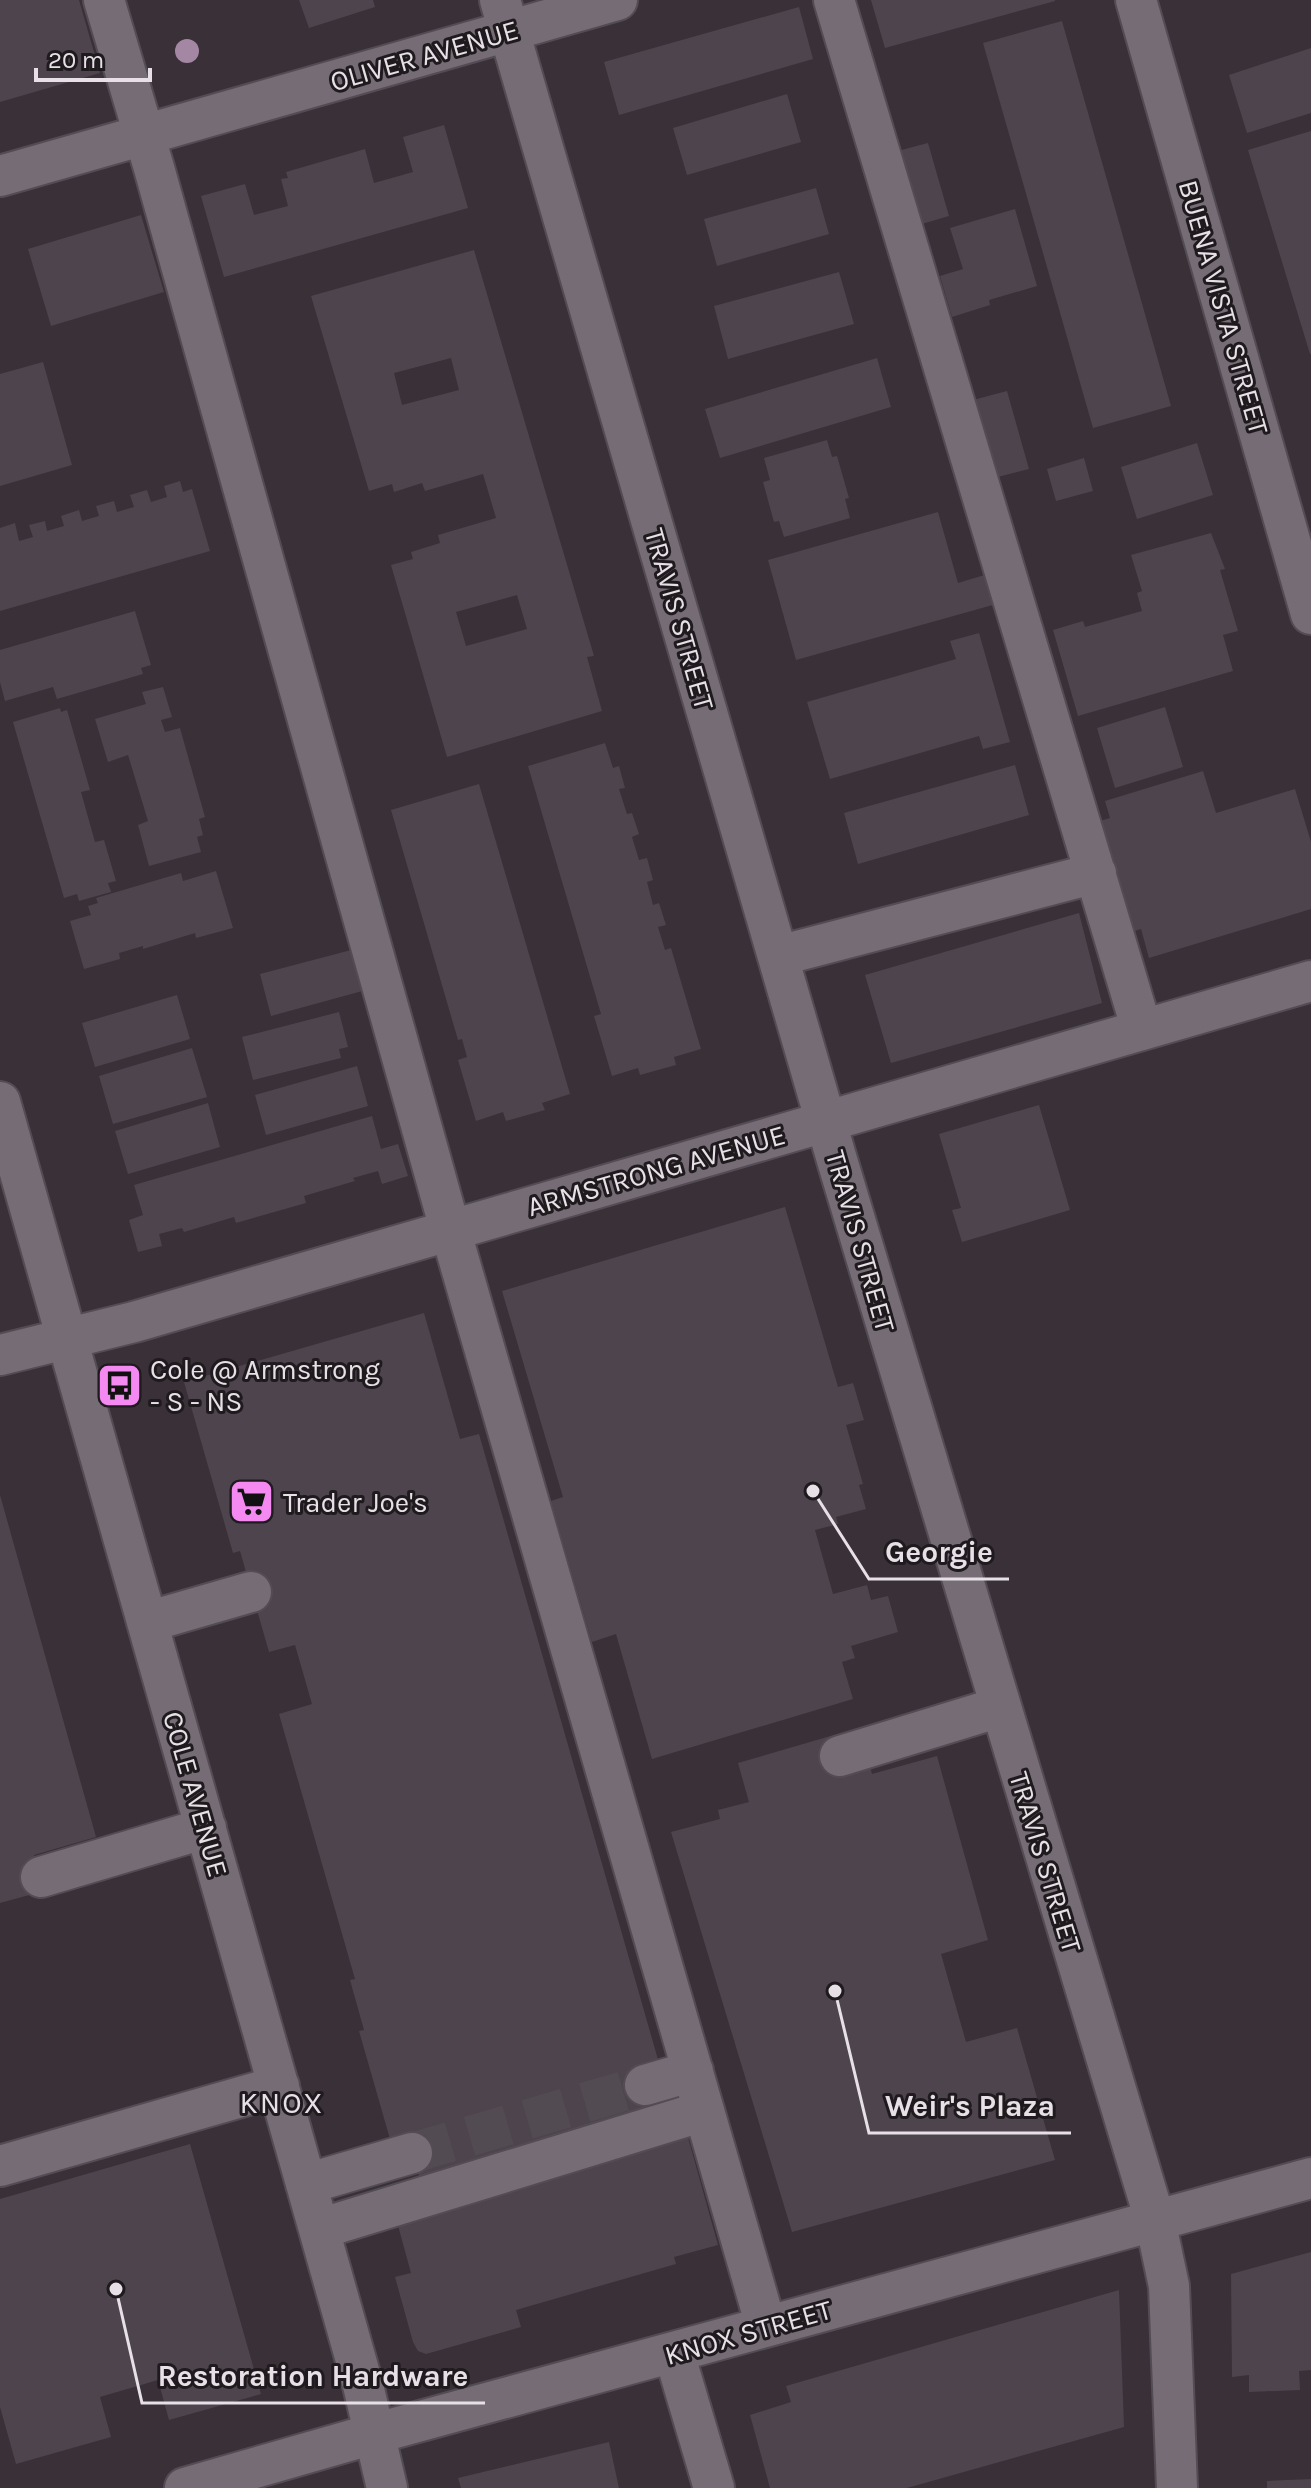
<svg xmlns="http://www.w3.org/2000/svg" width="1311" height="2488" font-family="Karla,sans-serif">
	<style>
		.building { fill: #4e444d; fill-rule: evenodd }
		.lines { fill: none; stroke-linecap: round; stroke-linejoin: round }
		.minor-tunnel { stroke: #534b52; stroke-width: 40; stroke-dasharray: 40 20; stroke-linecap: butt }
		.minor-casing { stroke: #544c54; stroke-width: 44 }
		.minor { stroke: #766c75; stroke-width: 40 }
		.tree { fill: #a487a3 }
		.labels { text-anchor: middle; stroke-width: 6; stroke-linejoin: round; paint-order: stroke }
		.street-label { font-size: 28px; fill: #e7e1e7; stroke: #1e1a1d }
		.poi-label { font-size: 28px; fill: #e7e1e7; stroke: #1e1a1d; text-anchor: start }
		.neighbourhood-label { font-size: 30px; letter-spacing: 2px; fill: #e7e1e7; stroke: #1e1a1d }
		.leader { fill: none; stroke: #e7e1e7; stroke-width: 3 }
		.callout-dot { fill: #e7e1e7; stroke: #1e1a1d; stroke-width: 3 }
		.callout-label { font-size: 30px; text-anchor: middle; font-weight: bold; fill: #e7e1e7; stroke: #1e1a1d; stroke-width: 6; stroke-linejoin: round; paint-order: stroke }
	</style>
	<rect width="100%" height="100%" fill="#393038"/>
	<path class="building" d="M0,0h79l21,73 -100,29z
		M299,0h74l2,7 -66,21z
		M871,0h184v1l-170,47z
		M799,7l14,52 -194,56 -15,-53z
		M1062,21l109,385 -78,22 -110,-385z
		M1311,48v65l-64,20 -18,-58z
		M787,94l14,48 -114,33 -14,-47z
		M444,125l24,83 -244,69 -23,-81 44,-12 9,31 34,-9 -7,-27 7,-1 -2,-6 79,-23 9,34 39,-11 -10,-35z
		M1311,131v223h-1l-62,-204z
		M928,143l21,73 -34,10 -21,-74z
		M816,188l13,46 -112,32 -13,-47z
		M1015,209l22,77 -48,14 1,5 -38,12 -12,-41 23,-7 -13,-41z
		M141,215l23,77 -113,34 -23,-77z
		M474,250l120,406 -7,1 15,54 -155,46 -56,-192 22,-6 -2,-7 29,-9 -2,-8 58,-17 -13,-44 -58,17 -3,-8 -28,9 -2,-8 -23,7 -58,-195zM451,358l8,32 -57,15 -8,-32zM517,595l10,34 -61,17 -10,-34z
		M839,272l15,52 -126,35 -14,-53z
		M877,358l14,49 -171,51 -15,-49z
		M43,362l29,103 -72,21v-112z
		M1007,391l22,78 -35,9 -21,-78z
		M827,440l5,17 5,-1 12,42 -4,1 5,19 -66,19 -5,-16 -5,1 -11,-40 7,-2 -6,-22z
		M1197,443l16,52 -76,24 -16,-52z
		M1084,458l9,33 -37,10 -9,-32z
		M180,481l3,11 9,-3 18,62 -210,60v-83l15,-5 4,18 14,-4 -4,-12 16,-4 2,10 17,-5 -3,-10 18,-6 3,11 17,-5 -3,-10 18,-5 3,11 17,-5 -4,-12 17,-5 4,12 16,-5 -3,-11z
		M938,512l20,71 33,-10 9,30 -204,57 -28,-100z
		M1211,533l14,36 -5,1 18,61 -15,4 10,36 -155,45 -25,-86 30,-9 2,6 57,-16 -5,-18 5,-2 -11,-36z
		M135,611l16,54 -10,3 2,6 -86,25 -4,-12 -48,14 -5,-19v-32z
		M979,633l31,109 -27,7 -4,-13 -149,43 -23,-77 149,-43 -6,-18z
		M163,687l9,30 -11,3 4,12 15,-4 25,89 -6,2 4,16 -6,2 4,15 -52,14 -11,-41 10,-4 -20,-66 -20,7 -13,-43 51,-15 -4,-12z
		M1165,707l18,60 -68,21 -18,-60z
		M60,708l1,4 6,-2 23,80 -9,2 14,50 9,-2 12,41 -8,2 3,9 -32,9 -2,-7 -13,4 -51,-176z
		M605,743l8,25 6,-2 6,22 -6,1 8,25 5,-1 7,21 -7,3 7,23 8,-2 6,22 -6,2 6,23 6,-2 7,22 -8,2 7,23 6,-2 30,101 -27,8 2,8 -36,10 -2,-7 -26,8 -18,-60 7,-2 -73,-248z
		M1015,765l14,50 -171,49 -14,-51z
		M1203,771l13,42 79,-24 16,53v67l-162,49 -8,-29 -19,6 -33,-111 21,-6 -5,-17z
		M479,784l91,310 -28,9 3,7 -39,11 -3,-9 -27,9 -18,-61 9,-3 -5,-18 -4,1 -67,-230z
		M216,871l17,57 -37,10 -1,-5 -52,16v-3l-24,7 1,6 -36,10 -14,-48 21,-6 -3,-9 10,-3 -2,-5 85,-25 2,8z
		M1079,913l23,90 -211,60 -26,-88z
		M355,949l11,41 -95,26 -11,-42z
		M177,995l13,44 -95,28 -13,-44z
		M339,1012l9,35 -9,2 2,9 -88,22 -11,-43z
		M192,1048l15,49 -94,27 -14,-48z
		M357,1066l11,40 -102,29 -11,-40z
		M208,1103l12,44 -92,27 -13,-43z
		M1039,1105l31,105 -108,32 -10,-32 9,-2 -22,-74z
		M372,1116l9,33 17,-5 10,32 -26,8 -4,-13 -25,7 2,3 -51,15 2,7 -70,20 -2,-6 -50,15 -2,-4 -23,6 3,12 -24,6 -9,-32 14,-5 -9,-30z
		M785,1207l53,180 15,-4 11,37 -18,5 17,59 -4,1 7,24 -30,8 2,7 -23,6 18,64 34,-9 4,15 17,-4 10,36 -47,14 4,12 -13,4 11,37 -201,60 -36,-125 -24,8 -41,-141 12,-4 -61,-206z
		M424,1313l36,126 19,-5 180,629 -18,6 11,39 -233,68 -12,-43 -17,6 -31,-108 5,-1 -14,-50 5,-1 -76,-265 33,-10 -17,-59 -26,7 -29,-101 -7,2 -49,-171z
		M0,1495l96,342 -62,18 10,36 -44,12z
		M834,1735l12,41 24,-9 2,7 65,-18 51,184 -47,14 25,88 51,-14 38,132 -263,72 -121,-400 49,-13 -2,-9 31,-8 -11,-39z
		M684,2123l34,122 -44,12 2,7 -160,46 5,17 -95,27 -8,-3 -5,-9 -18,-65 16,-4 -17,-62z
		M190,2144l71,250 -92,26 -11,-40 -58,17 11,40 -95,27 -16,-57v-208z
		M1311,2252v118l-12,1 1,19 -51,2v-17l-17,2 -1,-103z
		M1119,2290l5,137 -217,61h-137l-20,-73 41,-13 -5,-16z
		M609,2442l10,46h-158l-3,-10z
		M1311,2479v9h-44v-7z"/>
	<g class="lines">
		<path class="minor-tunnel" d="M412,2153l233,-68"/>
		<defs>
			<path id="minor" d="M104,0l50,168 296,1061 316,1097
				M500,0l337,1160 318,1060 14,66 8,202
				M834,0l308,1030
				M1136,0l175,614
				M0,176l617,-176
				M778,956l318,-83
				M0,1102l363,1283 24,103
				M0,1355l134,-33 1177,-341
				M147,1622l104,-30
				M840,1756l160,-49
				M41,1877l165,-49
				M645,2085l48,-14
				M0,2166l279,-80
				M306,2184l106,-31
				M319,2229l385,-118
				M674,2353l40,135
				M185,2488l188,-54 938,-256"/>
		</defs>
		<use href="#minor" class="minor-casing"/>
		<use href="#minor" class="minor"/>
	</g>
	<circle class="tree" cx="187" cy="51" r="12"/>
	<defs>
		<symbol id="bus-square" viewBox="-11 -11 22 22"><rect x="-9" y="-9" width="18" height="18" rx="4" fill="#f489f1" stroke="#1e1a1d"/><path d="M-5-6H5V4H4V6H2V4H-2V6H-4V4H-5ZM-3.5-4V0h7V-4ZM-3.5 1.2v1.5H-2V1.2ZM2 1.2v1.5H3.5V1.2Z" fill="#111"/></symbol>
		<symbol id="supermarket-square" viewBox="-11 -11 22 22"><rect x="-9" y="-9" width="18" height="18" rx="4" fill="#f489f1" stroke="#1e1a1d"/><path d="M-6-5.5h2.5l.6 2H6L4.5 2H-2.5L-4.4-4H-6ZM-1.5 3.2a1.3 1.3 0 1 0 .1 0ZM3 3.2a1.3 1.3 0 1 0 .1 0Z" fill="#111"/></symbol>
	</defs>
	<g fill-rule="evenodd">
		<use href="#bus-square" x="94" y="1360" width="51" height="51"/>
		<use href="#supermarket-square" x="226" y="1476" width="51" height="51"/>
	</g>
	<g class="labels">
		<g class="street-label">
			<text transform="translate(424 55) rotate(-16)" y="10">OLIVER AVENUE</text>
			<text transform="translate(1224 307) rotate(74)" y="10">BUENA VISTA STREET</text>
			<text transform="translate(680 619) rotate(74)" y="10">TRAVIS STREET</text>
			<text transform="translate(656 1170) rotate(-16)" y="10">ARMSTRONG AVENUE</text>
			<text transform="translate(861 1241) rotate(74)" y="10">TRAVIS STREET</text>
			<text transform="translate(196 1794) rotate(74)" y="10">COLE AVENUE</text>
			<text transform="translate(1046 1862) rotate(73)" y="10">TRAVIS STREET</text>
			<text transform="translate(748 2332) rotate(-16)" y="10">KNOX STREET</text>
		</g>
		<g class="poi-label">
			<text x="150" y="1379">Cole @ Armstrong<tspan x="150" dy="32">- S - NS</tspan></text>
			<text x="283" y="1512">Trader Joe's</text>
		</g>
		<g class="neighbourhood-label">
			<text x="282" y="2113">KNOX</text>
		</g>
	</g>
	<path class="leader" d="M813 1491L869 1579H1009M835 1991L869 2133H1071M116 2289L142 2403H485"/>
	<g class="callout-dot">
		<circle cx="813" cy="1491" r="8"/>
		<circle cx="835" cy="1991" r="8"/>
		<circle cx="116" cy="2289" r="8"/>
	</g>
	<g class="callout-label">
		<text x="939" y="1562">Georgie</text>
		<text x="970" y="2116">Weir's Plaza</text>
		<text x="313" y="2386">Restoration Hardware</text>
	</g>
	<path d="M36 68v12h114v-12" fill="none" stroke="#e7e1e7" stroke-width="4"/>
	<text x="48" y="68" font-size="24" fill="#e7e1e7" stroke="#1e1a1d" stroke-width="6" paint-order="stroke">20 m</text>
</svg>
